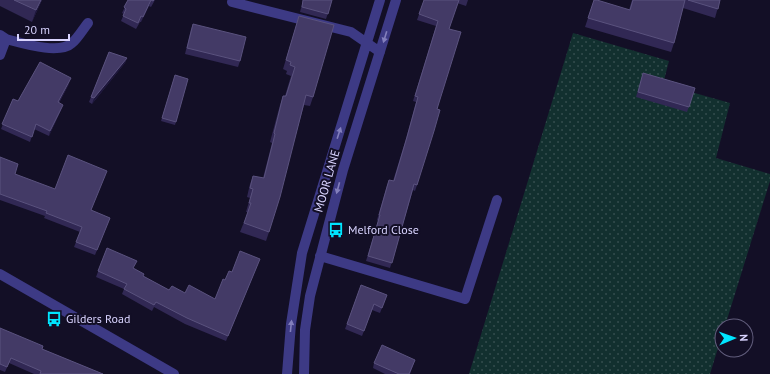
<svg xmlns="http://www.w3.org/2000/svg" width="770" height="374" font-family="'PT Sans',sans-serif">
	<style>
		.park { fill: url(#park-dots) }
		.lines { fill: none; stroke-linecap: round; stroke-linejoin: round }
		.minor { stroke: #3d3a85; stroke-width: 10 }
		.wall { fill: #312854 }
		.shaded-wall { fill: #1d163a }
		.building { fill: #433a66; stroke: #5a527e }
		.oneway { fill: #837fbc }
		.labels { text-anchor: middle; stroke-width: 4; stroke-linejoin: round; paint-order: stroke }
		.street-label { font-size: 12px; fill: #d9d4ff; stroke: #130f26 }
		.poi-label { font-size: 12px; fill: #d9d4ff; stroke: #130f26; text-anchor: start }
	</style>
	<defs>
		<pattern id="park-dots" width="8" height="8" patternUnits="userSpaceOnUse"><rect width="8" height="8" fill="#12302f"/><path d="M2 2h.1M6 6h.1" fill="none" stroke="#344d4e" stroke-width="1.8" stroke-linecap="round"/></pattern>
	</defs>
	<rect width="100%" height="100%" fill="#130f26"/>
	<path class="park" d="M573,33l96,28 -6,23 67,19 -14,55 54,16v7l-45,145h-3v9l-12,39h-241z"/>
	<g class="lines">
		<path class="minor" d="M232,2l119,30 29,20
			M0,35l6,4 -6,16
			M6,39c16,4 53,16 66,4 6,-5 11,-14 16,-20
			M320,256l145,43 32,-99
			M0,274l174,100
			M287,374l4,-50 11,-71 78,-253
			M304,374l1,-44 5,-34 33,-126 53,-170"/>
	</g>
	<path class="wall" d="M0,0h42l-10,22 -32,-16z
		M128,0h27l-4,7 -2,-1 -8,16h-1l-4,7 -15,-8 3,-7 -2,-1z
		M303,0h29l-6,19 -26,-7z
		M424,0h44l-2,6 -9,-3 -8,26 -12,80 -20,76 -2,6 -2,-1 -23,78 -24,-7 12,-40 -1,-1 10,-35 2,-5 4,1 12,-39 11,-40 -3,-1 23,-75 -19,-6z
		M594,0l35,10 3,-10h88l-5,18 -32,-10 -9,35 -3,9 -86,-25z
		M299,16l14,81 -3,9 -6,-1 -35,127 -3,9 -26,-9 8,-20h-2l4,-14 -3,-1 3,-13 3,-8 10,2 9,-35 -2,-1 10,-37 3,-9h2l6,-20 -5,-2 1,-3 -4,-2z
		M193,24l47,37 -2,6 -53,-13 6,-25z
		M109,52l18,6 -2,5 -33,41 -3,-2z
		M643,73l52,15 -8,24 -51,-15z
		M175,75l13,4 -13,46 -14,-4z
		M69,84l-10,19 2,7 -12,26 -15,-7 -4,13 -29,-13 12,-30 5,2z
		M0,157l15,17 76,36 19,8 -15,37 -21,-8 6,-15 -36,-14 1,-2 -45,-16z
		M107,248l36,28 26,14 46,9 10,-19 7,-8 26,-8 -32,77 -41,-17 -31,-17 -2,4 -30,-17 2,-5 -28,-12z
		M361,285l26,10 -7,18 -8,-3 -10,26 -17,-7z
		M0,328l42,21 61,25h-69l-25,-11 -4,9 -5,-2z
		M415,360l-5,14h-25l-12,-6 1,-5z"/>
	<path class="shaded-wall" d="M41,0h1l-10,22 4,-12z
		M151,0l-2,6 -8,16 2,-5z
		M127,58l-2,5 -33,41 2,-6z
		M71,78l-2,6 -13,23 2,-5z
		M63,105l-2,5 -12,26 1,-5z"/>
	<path class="building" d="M14,0h27l-5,10z
		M128,0h26l-1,1 -2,-1 -8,17 -2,-1 -3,7 -15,-7 3,-7 -2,-2z
		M303,0h29l-4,14 -26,-7z
		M424,0h35l-10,29 12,3 -24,77 3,1 -6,21 -17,54 -3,-1 -22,79 -24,-7 12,-41h-1l10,-35 5,1 13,-44 11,-40 -3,-1 23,-75 -19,-7z
		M594,0h3l33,10 3,-10h52l-11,43 -86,-25z
		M688,0h32l-2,9z
		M299,16l35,9 -21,72 -7,-2 -26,102 -11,35 -25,-9 7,-20h-2l4,-14 -3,-1 3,-12 11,2 11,-44 -1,-1 9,-37h3l9,-29 -5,-2 1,-3 -5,-2z
		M193,24l53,13 -6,24 -53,-13z
		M109,52l18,6 -33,40 -3,-1z
		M40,62l31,16 -13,24 5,3 -13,26 -14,-7 -4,13 -30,-13 11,-25 5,2z
		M643,73l52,15 -6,19 -51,-15z
		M175,75l13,4 -12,43 -14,-4z
		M68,155l39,16 -16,39 19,8 -13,32 -21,-8 6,-15 -36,-14 1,-2 -47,-17v-37l18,7 -3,10 40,15z
		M107,248l30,13 -4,7 11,6 -1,2 26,14 3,-4 13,7 4,-8 26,14 8,-20 2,1 4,-9 3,1 8,-21 20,8 -32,77 -41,-18 -31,-16 -2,3 -30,-16 3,-5 -29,-13z
		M361,285l26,10 -5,13 -8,-4 -10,27 -17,-7z
		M0,328l43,18 -1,3 61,25h-63l1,-3 -30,-13 -4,9 -7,-3z
		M382,345l33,15 -6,14h-10l-25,-11z"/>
	<defs><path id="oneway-solid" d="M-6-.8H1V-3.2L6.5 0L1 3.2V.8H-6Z"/></defs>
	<g class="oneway">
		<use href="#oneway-solid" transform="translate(385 37) rotate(107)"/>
		<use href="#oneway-solid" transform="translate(339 133) rotate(-72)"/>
		<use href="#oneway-solid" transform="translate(338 188) rotate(105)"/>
		<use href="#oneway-solid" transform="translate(291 326) rotate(-84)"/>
	</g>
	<defs>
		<symbol id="bus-bare" viewBox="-9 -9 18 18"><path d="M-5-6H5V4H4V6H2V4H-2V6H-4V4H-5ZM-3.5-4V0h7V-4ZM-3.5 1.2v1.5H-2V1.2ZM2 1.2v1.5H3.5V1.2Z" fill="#00e5ff" stroke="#130f26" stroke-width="2.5" paint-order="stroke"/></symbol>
	</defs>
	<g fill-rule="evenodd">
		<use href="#bus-bare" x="325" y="219" width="22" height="22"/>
		<use href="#bus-bare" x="43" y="308" width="22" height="22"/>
	</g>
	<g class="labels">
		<g class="street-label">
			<text transform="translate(327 181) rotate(-74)" y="4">MOOR LANE</text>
		</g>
		<g class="poi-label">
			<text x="348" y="234">Melford Close</text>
			<text x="66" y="323">Gilders Road</text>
		</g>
	</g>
	<g transform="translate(734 338) rotate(88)"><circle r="19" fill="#130f26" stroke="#625e7d"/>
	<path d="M0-3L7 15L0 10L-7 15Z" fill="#00e5ff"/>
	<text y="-6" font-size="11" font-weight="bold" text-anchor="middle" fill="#d9d4ff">N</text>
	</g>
	<path d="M18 34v6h51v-6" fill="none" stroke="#d9d4ff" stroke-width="2"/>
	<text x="24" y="34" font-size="12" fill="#d9d4ff" stroke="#130f26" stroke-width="3" paint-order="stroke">20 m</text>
</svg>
